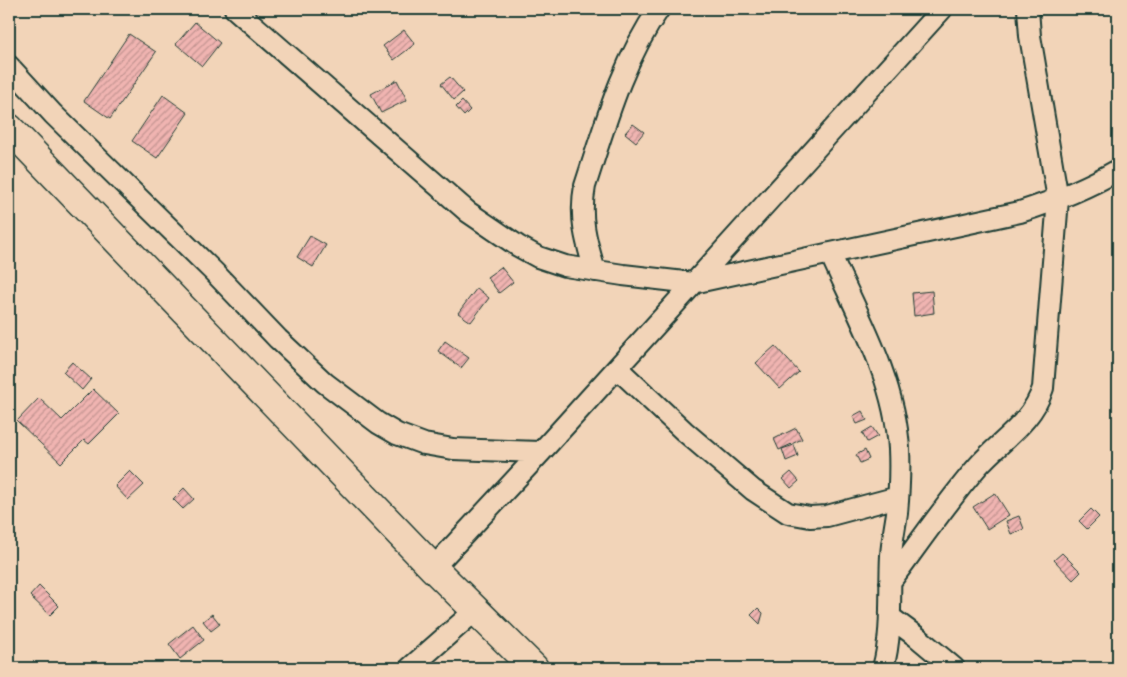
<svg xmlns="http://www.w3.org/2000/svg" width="1127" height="677" font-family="Sriracha,sans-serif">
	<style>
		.building { fill: url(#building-hatch); stroke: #1f3d34 }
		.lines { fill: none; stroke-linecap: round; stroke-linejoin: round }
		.street-casing { stroke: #1f3d34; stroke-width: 24 }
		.secondary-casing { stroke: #1f3d34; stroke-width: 31 }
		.street { stroke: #f2d4b8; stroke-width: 20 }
		.secondary { stroke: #f2d4b8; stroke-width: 28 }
	</style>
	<defs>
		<pattern id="building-hatch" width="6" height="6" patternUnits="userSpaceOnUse" patternTransform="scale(1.25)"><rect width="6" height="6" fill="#f0b4b1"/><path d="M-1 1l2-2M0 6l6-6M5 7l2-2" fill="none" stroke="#c29491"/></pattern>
	</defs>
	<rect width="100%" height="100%" fill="#f2d4b8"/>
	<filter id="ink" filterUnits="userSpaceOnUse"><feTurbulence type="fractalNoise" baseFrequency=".02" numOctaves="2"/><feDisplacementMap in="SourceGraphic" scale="10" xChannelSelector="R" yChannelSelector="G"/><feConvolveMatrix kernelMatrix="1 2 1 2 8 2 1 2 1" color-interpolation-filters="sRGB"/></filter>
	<g filter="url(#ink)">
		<path class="building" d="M195,22l25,21 -18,23 -26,-22z
			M404,30l11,14 -21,16 -11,-14z
			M129,34l27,18 -46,67 -26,-18z
			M450,77l13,15 -9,8 -13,-16z
			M397,80l10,20 -26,13 -10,-19z
			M163,95l25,18 -31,45 -25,-17z
			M462,101l8,9 -6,6 -8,-9z
			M633,124l11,8 -8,10 -11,-9z
			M310,236l16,9 -13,22 -16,-10z
			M501,267l12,15 -14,11 -12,-16z
			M477,288l12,10 -18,24 -13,-9z
			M932,291l2,22 -20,3 -2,-23z
			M445,341l24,17 -8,10 -23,-17z
			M775,346l24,26 -19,17 -24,-26z
			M72,362l19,17 -9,11 -19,-18z
			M93,389l26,25 -30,30 -5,-4 -23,23 -44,-42 22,-23 23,22z
			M862,411l5,9 -10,4 -4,-8z
			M872,427l6,9 -11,6 -5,-9z
			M796,428l6,11 -23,11 -5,-11z
			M794,445l4,11 -12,5 -4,-12z
			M865,450l4,9 -9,4 -4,-8z
			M130,471l14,14 -16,15 -13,-14z
			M791,472l8,9 -8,7 -8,-9z
			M184,488l10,11 -11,10 -10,-10z
			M995,493l14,22 -22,14 -14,-22z
			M1091,509l8,8 -12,12 -8,-8z
			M1019,516l5,13 -13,5 -5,-13z
			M1062,553l19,19 -8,8 -19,-20z
			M39,586l20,20 -9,9 -20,-19z
			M758,608l5,5 -3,11 -9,-9z
			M212,614l8,10 -9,7 -8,-10z
			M193,625l11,15 -24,19 -11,-15z
			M1036,662l6,5 -1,1h-9l-2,-2z"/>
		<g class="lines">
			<defs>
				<path id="street" d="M235,9l233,203 50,34 20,11 27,9 58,9 70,8 327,-71c35,-11 67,-24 98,-42
					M9,66l44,48 161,158 64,67 47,44 53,40 19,11 27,10 29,5 88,3
					M830,253c28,63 65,126 69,196 1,21 0,43 -2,64 -2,14 -5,28 -6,42 -2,37 2,77 -8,113
					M595,271c-9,-30 -16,-54 -10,-85 20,-61 37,-124 74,-177
					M617,368l67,63 69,59 35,23 22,4 17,-1 71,-19
					M433,568l108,-116 401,-443
					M890,582c29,-39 56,-79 88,-116 23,-26 54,-43 65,-78l15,-189 -28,-163 -2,-27
					M890,617l27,20 37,31
					M410,668l66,-58"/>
				<path id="secondary" d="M9,128l424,440 101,100"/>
			</defs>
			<use href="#street" class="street-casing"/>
			<use href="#secondary" class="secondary-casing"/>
			<use href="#street" class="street"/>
			<use href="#secondary" class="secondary"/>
		</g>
	</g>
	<rect width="1127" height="677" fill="none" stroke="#f2d4b8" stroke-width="30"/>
	<rect x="15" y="15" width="1097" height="647" fill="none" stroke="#1f3d34" stroke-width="2" filter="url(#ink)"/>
</svg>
